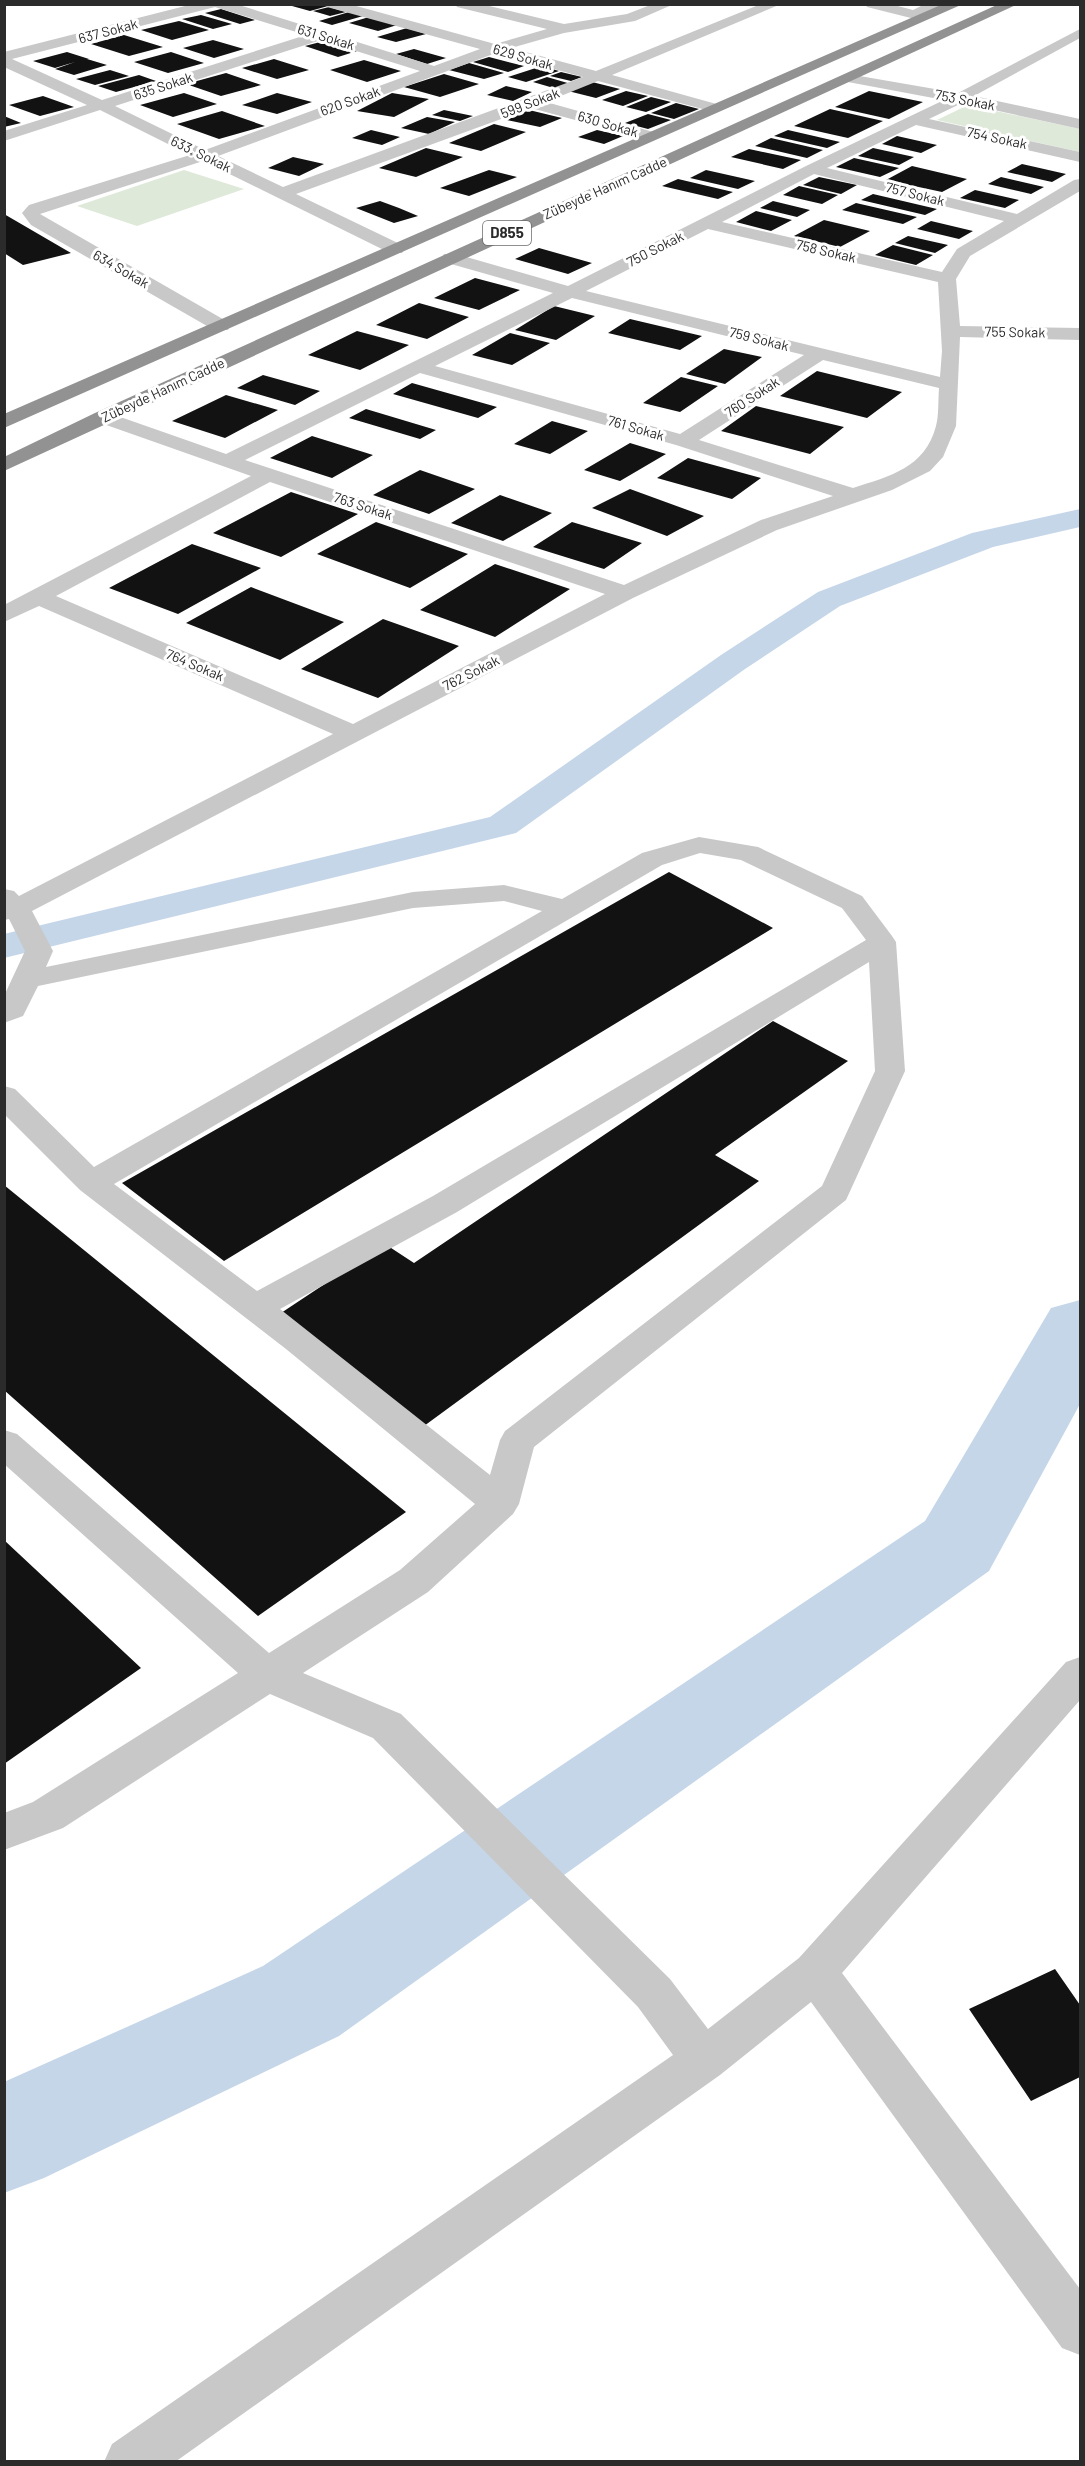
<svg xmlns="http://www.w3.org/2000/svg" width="1085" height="2466" font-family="Barlow,sans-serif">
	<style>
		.green { fill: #dfe9d9 }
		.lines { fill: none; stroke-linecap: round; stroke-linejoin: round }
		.canal { fill: #c5d6e9; fill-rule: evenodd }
		.river { fill: #c5d6e9; fill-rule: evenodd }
		.building { fill: #121212 }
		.minor { fill: #c8c8c8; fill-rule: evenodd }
		.highway { fill: #929292; fill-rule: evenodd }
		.labels { text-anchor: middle; stroke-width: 6; stroke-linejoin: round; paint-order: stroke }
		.far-street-label { font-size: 14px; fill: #2b2b2b; stroke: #fff }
		.shield { fill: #fff; stroke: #6b6b6b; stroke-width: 1.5 }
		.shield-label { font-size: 15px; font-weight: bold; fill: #2b2b2b }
	</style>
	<rect width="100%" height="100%" fill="#fff"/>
	<path class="green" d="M968,105l112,24v23l-143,-32z
		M184,170l60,19 -107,37 -60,-20z"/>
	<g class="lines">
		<path class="canal" d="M1080,509v18l-87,20 -153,59 -95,63 -229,164 -512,125v-24l486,-117 231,-162 97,-63 154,-59z"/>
		<path class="river" d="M1080,1300v104l-91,167 -650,465 -295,142 -40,15v-111l259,-116 662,-445 126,-213z"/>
	</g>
	<path class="building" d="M296,4h28l4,2 -18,5 -18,-5z
		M329,7l17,5 -16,4 -17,-5z
		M221,9l34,11 -15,4 -35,-11z
		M349,12l14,4 -31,9 -13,-4z
		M201,15l31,9 -19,5 -31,-10z
		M369,17l28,8 -19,6 -29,-8z
		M179,21l30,9 -37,10 -31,-10z
		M407,28l19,6 -30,8 -19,-5z
		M124,35l39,12 -34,9 -38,-12z
		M213,40l31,9 -30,9 -31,-10z
		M324,41l33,10 -19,6 -33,-11z
		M414,49l32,9 -19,6 -31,-10z
		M67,52l22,7h-2l20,6 -33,10 -19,-6 20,-7 -20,6 -22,-7z
		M171,52l33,11 -36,10 -34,-11z
		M489,57l35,9 -16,6 -35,-10z
		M274,59l35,11 -32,9 -35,-11z
		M364,60l37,11 -34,11 -37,-12z
		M469,63l35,10 -20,6 -35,-9z
		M542,66l17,5 -33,11 -18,-5z
		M110,70l19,6 -34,9 -19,-6z
		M561,72l21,5 -11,4 -21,-5z
		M226,73l35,12 -40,11 -35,-12z
		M444,74l35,10 -39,13 -36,-10z
		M139,75l17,6 -40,11 -18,-6z
		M547,77l24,7 -14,5 -24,-7z
		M592,82l28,7 -24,9 -28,-7z
		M506,86l26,6 -19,9 -26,-6z
		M626,91l22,5 -25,10 -21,-6z
		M869,91l54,11 -34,17 -54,-12z
		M184,93l33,11 -44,13 -33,-12z
		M277,93l35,9 -35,12 -35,-9z
		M392,93l37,6 -35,18 -37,-6z
		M43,96l31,11 -34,9 -31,-11z
		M651,97l20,5 -25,10 -20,-5z
		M676,103l23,6 -25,10 -23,-6z
		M830,109l53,12 -35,17 -54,-12z
		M444,110l29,6 -13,5 -28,-6z
		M529,110l33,8 -22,9 -33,-7z
		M222,111l43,15 -46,13 -42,-15z
		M648,114l23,6 -23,9 -23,-6z
		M4,116l17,7 -17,4z
		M427,117l28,5 -26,12 -28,-6z
		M494,124l32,8 -45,19 -32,-8z
		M371,130l29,7 -18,8 -30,-7z
		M597,130l26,6 -19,8 -26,-7z
		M788,130l52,12 -13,6 -53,-12z
		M897,136l40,9 -16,8 -39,-9z
		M771,138l52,12 -16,8 -52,-12z
		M426,148l37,9 -47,20 -37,-9z
		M873,148l41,9 -15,8 -41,-9z
		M749,149l52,11 -18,9 -52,-12z
		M293,157l31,7 -25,12 -31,-8z
		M854,158l45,10 -19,9 -44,-10z
		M1022,164l44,10 -14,8 -45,-10z
		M912,166l55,13 -25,13 -56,-12z
		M489,170l28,7 -48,19 -29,-8z
		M706,170l49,11 -17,8 -48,-11z
		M819,177l38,8 -16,9 -38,-9z
		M1001,177l43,10 -13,7 -43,-10z
		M678,179l55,13 -15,7 -56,-13z
		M799,186l39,9 -16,9 -39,-9z
		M975,190l44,10 -14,8 -45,-10z
		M873,194l64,15 -12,6 -64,-15z
		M380,201l19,7 19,8 -24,7 -38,-15z
		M773,201l37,9 -13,7 -37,-9z
		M856,203l61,14 -14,7 -61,-14z
		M756,211l36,9 -21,11 -35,-9z
		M4,214l67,39 -48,12 -19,-12z
		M824,220l46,11 -30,16 -46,-11z
		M931,221l42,10 -14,8 -42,-10z
		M908,236l40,9 -13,8 -40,-10z
		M893,245l40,10 -17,10 -41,-10z
		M539,248l53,15 -24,11 -53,-15z
		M475,278l45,12 -41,20 -45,-12z
		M419,303l50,14 -42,22 -51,-14z
		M554,306l41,10 -39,24 -41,-10z
		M630,319l72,17 -22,14 -72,-17z
		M357,331l52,14 -49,25 -52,-15z
		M510,333l40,10 -38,22 -40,-10z
		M724,349l38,8 -37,27 -39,-10z
		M817,371l85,21 -35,26 -87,-22z
		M263,375l57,16 -25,14 -58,-17z
		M681,377l37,9 -38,26 -37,-9z
		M412,383l85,24 -19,11 -85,-24z
		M226,395l52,15 -53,28 -53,-17z
		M756,406l88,21 -34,27 -89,-23z
		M366,409l70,21 -16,9 -71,-21z
		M552,421l36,10 -38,23 -36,-10z
		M312,436l61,19 -41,23 -62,-20z
		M630,443l36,11 -46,27 -36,-11z
		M688,458l73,20 -29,21 -75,-21z
		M420,470l55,19 -46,25 -56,-19z
		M630,489l74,27 -37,20 -75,-28z
		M291,492l67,22 -77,43 -68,-24z
		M500,495l52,18 -49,28 -52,-18z
		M376,522l92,32 -58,34 -93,-34z
		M572,522l70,21 -38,26 -71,-22z
		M192,544l69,24 -83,46 -69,-26z
		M495,564l75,25 -75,48 -75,-27z
		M251,587l93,35 -64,38 -94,-37z
		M383,619l76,27 -81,52 -77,-29z
		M669,872l104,56 -549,333 -102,-78z
		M773,1021l75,40 -133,94 44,26 -335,245 -149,-109 110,-73 29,19z
		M4,1185l402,327 -148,104 -254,-226z
		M4,1540l137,128 -137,96z
		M1055,1969l25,36v72l-49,24 -62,-92z"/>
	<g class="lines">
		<path class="minor" d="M193,4h43l198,62 46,-17 -153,-42 -2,-3h24l146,40 52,-15 -90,-22 -2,-3h26l83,20 63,-10 26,-10h21l-39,17 -71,12 -53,15 85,23 165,-67h20l-169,71 108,30 3,3 -3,3h-10l-112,-30 -52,21 111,31 2,3 -2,3h-12l-114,-31 -235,86 106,51 3,4 -3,4h-12l-187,-92 -163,53 188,108 2,4 -2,4h-14l-183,-105 -9,-12 7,-8 161,-50 -90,-45 -96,31v-10l83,-26 -83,-38v-15zM215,7l91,28 -204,65 -90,-41zM321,40l99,31 -215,79 -90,-44zM496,53l87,24 -300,110 -65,-31z
			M865,4h25l23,6 12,-6h19l-29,15 -48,-12z
			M1080,29v9l-106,58 106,23v10l-118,-26 -33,16 151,33v10l-164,-37 -89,43 190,46 57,-34 6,-1v12l-110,65 -14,23 4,47 120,2v12l-120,-3 -4,89 -13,31 -13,14 -38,19 -115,40 -144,68 -601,313 21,40 -7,16 367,-75 91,-7 58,14 80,-46 57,-16 59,10 104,49 30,40 4,6 9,129 -59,129 -312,247 -15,57 -6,10 -85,78 -125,81 98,41 269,265 38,50 91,-71 267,-296 14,-5v43l-238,273 238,316v66l-18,-7 -251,-346 -91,73 -545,387h-71l8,-18 561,-389 -35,-48 -265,-269 -103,-44 -207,134 -59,22v-37l29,-11 205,-129 -234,-209v-34l13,4 252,219 131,-83 75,-66 -189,-155 -206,-159 -76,-76v-28l11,3 79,78 448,-256 -38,-10 -91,7 -375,78 -15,30 -19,7v-27l21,-45 -16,-32 -5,1v-31l10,2 5,5 314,-162 -294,-128 -35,16v-17l247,-129 -156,-55 -3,-4 3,-4h14l117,41 327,-161 -109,-31 -3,-4 3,-4h12l112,32 238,-120 138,-66 -96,-18 -7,-4 2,-3 5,-1 110,19zM814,174l190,47 -47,28 -15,23 -220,-50zM708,229l230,53 4,69 -2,26 -354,-86zM572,298l232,57 -124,79 -245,-68zM823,360l116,28c-1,13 0,27 -3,38 -11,42 -46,50 -83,62l-154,-48zM420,373l256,72 157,51 -72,24 -137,65 -379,-125zM270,482l335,112 -252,130 -297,-128zM700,853l41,7 101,48 24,32 -433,256 -176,95 -143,-107 548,-319zM869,962l6,109 -53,115 -317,245 -5,9 -10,35 -210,-166 177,-97z"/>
		<path class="highway" d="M943,4h20l-959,424v-14z
			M999,4h19l-1014,467v-14l91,-44z"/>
	</g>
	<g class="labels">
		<g class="far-street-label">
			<text transform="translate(108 31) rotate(-15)" y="5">637 Sokak</text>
			<text transform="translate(326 37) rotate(17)" y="5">631 Sokak</text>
			<text transform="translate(523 57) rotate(16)" y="5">629 Sokak</text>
			<text transform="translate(163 86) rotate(-18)" y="5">635 Sokak</text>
			<text transform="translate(965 100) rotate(11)" y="5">753 Sokak</text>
			<text transform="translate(350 101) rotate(-20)" y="5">620 Sokak</text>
			<text transform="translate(530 103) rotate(-21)" y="5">599 Sokak</text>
			<text transform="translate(608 124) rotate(16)" y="5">630 Sokak</text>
			<text transform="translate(997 138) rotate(12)" y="5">754 Sokak</text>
			<text transform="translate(201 154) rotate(26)" y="5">633. Sokak</text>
			<text transform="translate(605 188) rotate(-24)" y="5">Zübeyde Hanım Cadde</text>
			<text transform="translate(915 194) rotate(14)" y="5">757 Sokak</text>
			<text transform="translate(655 249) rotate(-27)" y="5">750 Sokak</text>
			<text transform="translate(826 251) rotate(13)" y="5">758 Sokak</text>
			<text transform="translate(121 269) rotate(30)" y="5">634 Sokak</text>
			<text transform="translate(1015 332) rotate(1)" y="5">755 Sokak</text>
			<text transform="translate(759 339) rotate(14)" y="5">759 Sokak</text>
			<text transform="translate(163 390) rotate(-25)" y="5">Zübeyde Hanım Cadde</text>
			<text transform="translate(752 397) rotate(-33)" y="5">760 Sokak</text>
			<text transform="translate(636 428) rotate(16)" y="5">761 Sokak</text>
			<text transform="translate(363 506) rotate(18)" y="5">763 Sokak</text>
			<text transform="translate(195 665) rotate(23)" y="5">764 Sokak</text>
			<text transform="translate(471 673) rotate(-27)" y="5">762 Sokak</text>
		</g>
		<rect class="shield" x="483" y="221" width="48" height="24" rx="4.5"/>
		<g class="shield-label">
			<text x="507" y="238">D855</text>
		</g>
	</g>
	<rect width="1085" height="2466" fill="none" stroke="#2b2b2b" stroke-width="12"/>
</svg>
